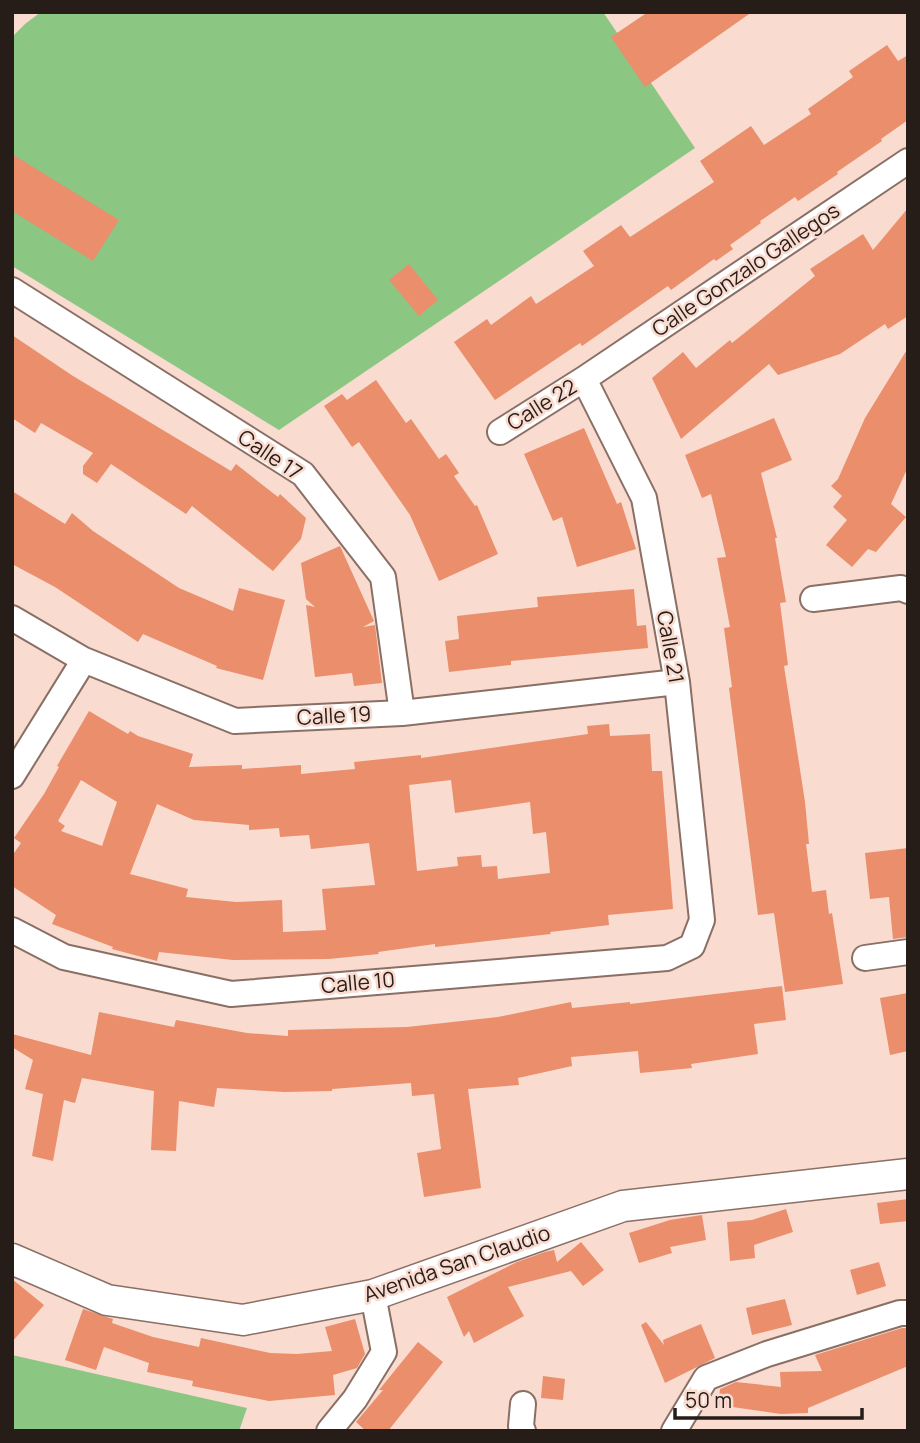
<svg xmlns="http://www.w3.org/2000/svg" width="920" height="1443" font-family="Manrope,sans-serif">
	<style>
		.green { fill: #8bc683 }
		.building { fill: #ea8e6c; fill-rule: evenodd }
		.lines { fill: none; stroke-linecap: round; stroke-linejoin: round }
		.minor-casing { stroke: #8a6f65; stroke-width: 28 }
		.tertiary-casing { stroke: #8a6f65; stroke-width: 33 }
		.minor { stroke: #fff; stroke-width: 24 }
		.tertiary { stroke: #fff; stroke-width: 30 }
		.labels { text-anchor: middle; stroke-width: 5; stroke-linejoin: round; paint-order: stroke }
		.street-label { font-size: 21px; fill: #261c18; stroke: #f9dbd0 }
	</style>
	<rect width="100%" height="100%" fill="#f9dbd0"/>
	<path class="green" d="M41,12h562l92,136 -416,282 -267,-164v-229l13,-13z
		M12,1355l235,53 -8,23h-227z"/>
	<path class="building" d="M648,12h104l-107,75 -34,-50z
		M887,45l11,16 10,-6v65l-27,19 1,2 -45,31 1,2 -40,27 -3,-4 -35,24 1,2 -31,22 3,4 -17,12 -2,-2 -43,31 -3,-4 -86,60 -2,-3 -85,57 -41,-58 33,-23 4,6 40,-29 5,8 58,-38 -11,-15 38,-26 9,12 84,-55 -14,-21 51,-35 13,19 47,-31 -3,-5 45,-32 -4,-6z
		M12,154l107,66 -26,41 -81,-50z
		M908,208v108l-20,13 -3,-5 -45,30 -62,21 -9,-11 -88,75 -29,-61 31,-26 13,16 34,-28 2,3 83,-67 -5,-7 53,-35 10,16z
		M409,264l29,36 -19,16 -30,-36z
		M12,335l61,41 158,95 5,-7 42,33 2,-3 26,24 -5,21 -28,32 -81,-65 -6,8 -75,-50 -14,19 -14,-9v-8l10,-13 -52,-30 -6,10 -23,-15z
		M908,348v119l-17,37 15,13 -30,35 -8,-3 -16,18 -26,-22 21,-25 -14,-13 9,-11 -11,-10 7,-7 27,-61z
		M376,380l30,43 5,-4 28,40 7,-5 13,19 -5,3 21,30 2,-1 21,49 -59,27 -29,-66 -51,-73 -7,5 -28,-41 18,-12 5,6z
		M774,418l18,42 -31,13 16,65h-2l11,64 -6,1 8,62 -4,1 21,136 4,42h-3l6,48 14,-2 3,24 3,-1 11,71 -58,8 -11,-79 -16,2 -29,-227 3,-1 -8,-59 6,-1 -13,-69 9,-1 -15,-63 -9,4 -17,-43z
		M584,428l33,76 4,-2 15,47 -59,18 -15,-50 -9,4 -29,-67z
		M12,491l53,33 7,-11 21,18 86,57 54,23 6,-23 46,12 -22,80 -47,-12 1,-2 -74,-32 -5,8 -83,-55 -43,-23z
		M340,546l34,75 -11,6 12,-2 7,58 -28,3 -2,-13 -37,4 -9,-72 9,2 -9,-8 -5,-36z
		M634,589l3,37 9,-1 2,23 -137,13v4l-62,7 -4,-31 14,-2 -2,-23 81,-9 -1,-10z
		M89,711l39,23 2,-3 8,5 55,18 -4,13 53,-2v4l59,-4v9l54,-5 -1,-7 67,-7v3l167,-24 -1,-8 22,-2 1,12 40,-2 2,37h10l11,138 -65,6 1,10 -59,7 1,2 -116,13v-3l-57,8 1,2 -50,5 -96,1 -74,-8 -2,9 -45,-12 1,-2 -61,-23 4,-9 -44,-29v-30l9,-13 -7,-5 30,-44 15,-27 -2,-1zM81,780l36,22 -15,44 -41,-15 4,-5 -7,-5zM451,780l4,33 75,-11 3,32 13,-2 4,41 -52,6 -1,-13 -15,1 -1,-12 -24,2 1,9 -41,5 -8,-86zM157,804l37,16 55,5v5l30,-2 1,9 29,-2 2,14 58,-6 6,42 -53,4 4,41 -43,2 -1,-32 -46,2 -50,-5 2,-8 -58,-15z
		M908,848v89l-15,2 -4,-42 -19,2 -5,-46z
		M782,986l4,34 -32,4 4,30 -67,10 1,4 -52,5 -2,-22 -67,6 1,9 -54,12 1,7 -51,4 13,99 -57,9 -7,-44 24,-4 -7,-55 -22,2 -1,-13 -79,6v2l-48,1 -67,-4 -3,19 -35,-6 -3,50 -25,-1 3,-59 -72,-13 -7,25 -11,-3 -11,61 -21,-5 11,-62 -18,-5 8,-29 -21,-13v-13l79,21 8,-43 75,15 2,-7 71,13 41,3v-6l119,-3 91,-10 73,-15 1,6 58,-6v2z
		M908,993v58l-18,4 -10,-57z
		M908,1199v22l-28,3 -3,-21z
		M786,1209l7,23 -39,13 1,13 -25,3 -3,-39 25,-2z
		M702,1215l4,25 -36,7 2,6 -33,10 -10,-30 41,-13z
		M581,1242l23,28 -21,16 -12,-15 -63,16 16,29 -50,27 -5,-12 -5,6 -17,-40 70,-35 28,-10 9,-2 3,12z
		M879,1262l7,24 -29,9 -7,-25z
		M12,1279l32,26 -32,37z
		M785,1299l7,26 -40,10 -6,-27z
		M83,1309l30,10 -1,4 41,14 46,10 2,-9 69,15 27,1 35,-3 -7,-24 30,-8 10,35 -8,14 -24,7 2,20 -66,6 -77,-15 1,-5 -46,-9 2,-9 -45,-16 -8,23 -31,-10z
		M646,1322l18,23 -1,-5 38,-16 14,34 -50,25 -24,-58z
		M902,1328h6v38l-100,42v5l-27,1 -63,-9 2,-16 16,-7 45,5 -1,-15 42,-1 -7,-16z
		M418,1342l25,20 -55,69h-22l-10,-9 27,-32h-4z
		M543,1376l22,3 -2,21 -22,-2z"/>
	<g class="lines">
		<defs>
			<path id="minor" d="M12,290l291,184 80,103 19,136
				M500,432l84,-53 324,-218
				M813,599l88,-11 7,3
				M12,618l72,42 151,61 167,-8 275,-31
				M12,776l72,-116
				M12,930l52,27 167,37 436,-36 25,-12 10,-26 -25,-238 -33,-184 -60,-119
				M865,958l43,-6
				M523,1404l-2,22 2,5
				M329,1431l26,-32 29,-47 -11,-57
				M674,1431l32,-53 61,-24 133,-41h8"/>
			<path id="tertiary" d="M12,1259l95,41 136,20 130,-25 250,-89 285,-32"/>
		</defs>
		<use href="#minor" class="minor-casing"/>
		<use href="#tertiary" class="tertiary-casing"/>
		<use href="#minor" class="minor"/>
		<use href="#tertiary" class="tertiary"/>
	</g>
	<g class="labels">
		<g class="street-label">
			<text transform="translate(746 270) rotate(-34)" y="7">Calle Gonzalo Gallegos</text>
			<text transform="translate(542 405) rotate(-32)" y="7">Calle 22</text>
			<text transform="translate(270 455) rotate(34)" y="7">Calle 17</text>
			<text transform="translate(670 647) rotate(80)" y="7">Calle 21</text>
			<text transform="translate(334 716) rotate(-3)" y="7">Calle 19</text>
			<text transform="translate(358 983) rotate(-5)" y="7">Calle 10</text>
			<text transform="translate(457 1264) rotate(-19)" y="7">Avenida San Claudio</text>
		</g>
	</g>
	<rect width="920" height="1443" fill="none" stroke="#261c18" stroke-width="28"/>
	<path d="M675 1408v10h187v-10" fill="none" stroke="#261c18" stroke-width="3.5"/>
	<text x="685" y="1408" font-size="21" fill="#261c18" stroke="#f9dbd0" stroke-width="5" paint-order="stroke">50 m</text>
</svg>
